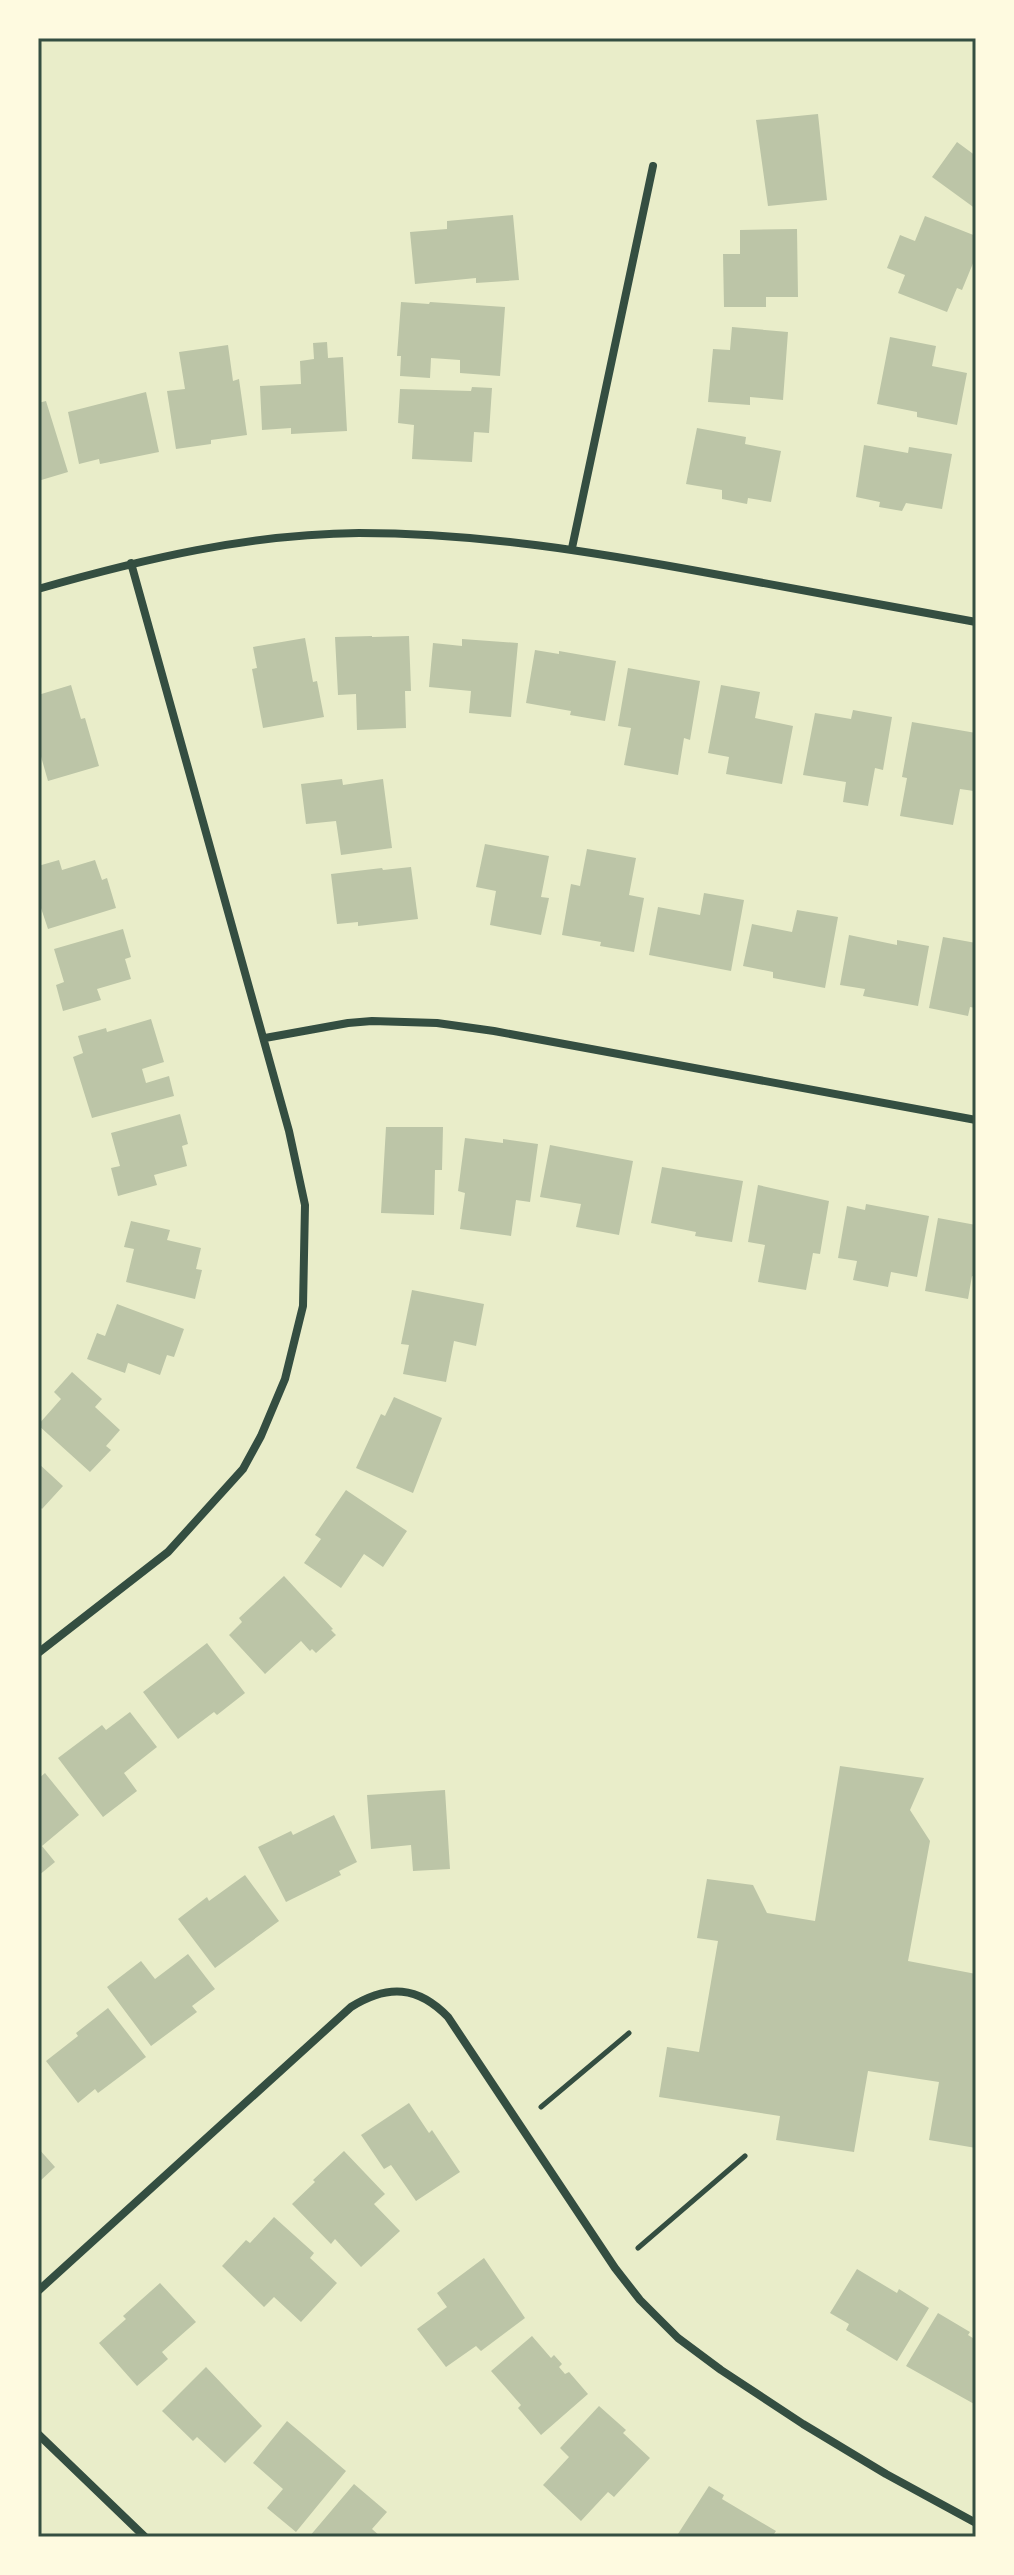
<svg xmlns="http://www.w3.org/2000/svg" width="1014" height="2575" font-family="'Titillium Web',sans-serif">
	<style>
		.building { fill: #bcc5a7 }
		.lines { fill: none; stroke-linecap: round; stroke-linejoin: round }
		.path { stroke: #344e41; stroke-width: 5 }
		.minor { stroke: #344e41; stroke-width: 8 }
		.neatline { fill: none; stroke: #344e41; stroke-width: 3 }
	</style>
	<rect width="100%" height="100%" fill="#e9edc9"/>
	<path class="building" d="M818,114l9,86 -59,6 -12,-86z
		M957,142l19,14v53l-44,-32z
		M513,215l6,65 -43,3v-5l-61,6 -5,-52 37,-3v-8z
		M925,216l51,20v20l-14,34 -5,-2 -10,24 -49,-19 7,-18 -18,-7 13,-33 15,6z
		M797,229l1,68h-32v10h-42l-1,-53h17v-24z
		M401,302l28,2 1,-2 75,5 -5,69 -40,-3v-13l-29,-2 -1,20 -30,-2 1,-20h-4z
		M732,327l56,5 -5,68 -33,-3v8l-42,-3 5,-53 17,1z
		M890,337l46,9 -4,20 35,7 -10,52 -40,-8v-5l-40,-8z
		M327,342l1,16 15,-1 4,74 -56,3v-6l-29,2 -2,-44 41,-2 -1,-23 14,-2 -1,-16z
		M228,345l5,36 6,-2 8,56 -36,5v4l-35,5 -9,-58 18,-2 -6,-37z
		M472,387l20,1 -3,45 -15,-1 -2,30 -60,-3 2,-34 -16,-2 2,-34 71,2z
		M146,392l13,60 -59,12 -1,-5 -20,5 -11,-52z
		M46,401l22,71 -30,9v-78z
		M697,428l49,9 -1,7 36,7 -10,51 -23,-4 -1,6 -25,-5v-9l-36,-6z
		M864,445l44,8 1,-6 43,7 -10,55 -36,-6 -4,8 -23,-4 1,-5 -24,-5z
		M372,636v1l37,-1 2,55h-6l1,37 -49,2 -1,-36 -18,1 -3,-58z
		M305,638l8,44 4,-1 7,36 -61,11 -11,-59 5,-1 -4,-21z
		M462,639l56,4 -7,74 -42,-4 2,-22 -42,-4 4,-44 29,3z
		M535,650l24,4v-3l57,10 -11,60 -35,-6 1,-4 -45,-8z
		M628,668l72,13 -10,59 -6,-2 -6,37 -54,-10 7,-37 -13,-2z
		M71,685l10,34 4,-1 14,48 -51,15 -10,-35v-51z
		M721,685l39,7 -5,26 38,8 -11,58 -56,-10 3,-17 -21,-4z
		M853,710l39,7 -9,53 -8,-2 -7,38 -25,-4 3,-20 -43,-7 12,-62 36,6z
		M912,722l64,11 -2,58 -14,-2 -7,36 -53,-9 7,-38 -5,-1z
		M342,779l1,6 40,-6 9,69 -51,7 -5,-34 -30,3 -5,-40z
		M485,844l64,12 -8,41 8,1 -8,37 -51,-10 6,-34 -20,-4z
		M587,849l49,9 -7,37 15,3 -10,54 -34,-6 1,-4 -39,-7 9,-51 9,2z
		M59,860l3,10 33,-10 7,20 5,-2 9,30 -68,21 -10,-30v-33z
		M411,867l7,52 -60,7v-4l-21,2 -6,-50 51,-6 1,2z
		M704,893l40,7 -13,71 -82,-16 9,-48 42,8z
		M797,910l41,7 -13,71 -52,-10v-6l-30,-6 9,-42 40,8z
		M123,929l8,28 -6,2 6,20 -34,10 4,11 -38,11 -7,-26 8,-3 -10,-33z
		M849,935l48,10v-5l32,6 -11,60 -55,-10 2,-7 -25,-4z
		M943,937l33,6v65l-6,-1 -2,9 -39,-8z
		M151,1019l13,43 -22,7 4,14 23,-7 5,20 -82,22 -19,-61 10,-4 -5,-17 28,-8 1,4z
		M180,1114l8,30 -6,2 5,20 -33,9 3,10 -39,11 -7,-28 9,-2 -9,-33z
		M386,1127h57l-1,43h-7l-1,45 -53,-2z
		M465,1138l38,5v-4l35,5 -8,58 -14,-2 -5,36 -51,-7 5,-36 -7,-2z
		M550,1145l83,16 -14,74 -43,-8 5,-23 -41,-7z
		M662,1167l81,14 -11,61 -37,-6 1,-4 -45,-9z
		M758,1185l71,16 -9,53 -7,-1 -7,37 -48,-8 7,-37 -17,-3z
		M866,1204l63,12 -12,61 -26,-5 -3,15 -35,-7 4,-19 -19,-3 9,-52 18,4z
		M938,1218l38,7v52l-4,-1 -4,23 -43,-8z
		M131,1221l39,9 -3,10 34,8 -5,21 6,1 -7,29 -69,-17 8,-33 -10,-2z
		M412,1290l72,14 -8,42 -22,-5 -8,41 -43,-8 6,-29 -8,-1z
		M117,1304l67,25 -10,28 -7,-2 -7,20 -32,-12 -3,10 -38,-14 10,-26 8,3z
		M72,1372l30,27 -7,8 25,23 -14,16 5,4 -21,22 -52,-47 23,-26 -7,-7z
		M394,1397l48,21 -29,75 -57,-25 25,-54 4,2z
		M38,1463l25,23 -21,23 -4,-4z
		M346,1490l61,41 -24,36 -19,-13 -23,34 -37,-25 17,-24 -6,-4z
		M284,1576l49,53 -2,1 5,5 -20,18 -4,-4 -2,2 -9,-10 -36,33 -36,-39 13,-13 -3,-4z
		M207,1643l38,50 -28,22 -3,-3 -36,27 -35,-47z
		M130,1712l27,35 -33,26 13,18 -34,26 -45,-59 44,-33 4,5z
		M840,1766l84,12 -14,32 20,31 -22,120 68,13v174l-47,-8 10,-58 -71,-11 -14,81 -78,-12 4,-24 -121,-19 8,-50 32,5 19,-111 -21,-3 10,-59 46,6 14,28 48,8z
		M45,1773l34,42 -37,31 13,16 -17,14v-97z
		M445,1790l5,79 -37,2 -2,-26 -40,4 -4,-54z
		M334,1815l23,47 -18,9 2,4 -55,27 -28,-55 33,-16 2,4z
		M245,1875l34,46 -64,47 -37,-49 29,-22 2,4z
		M188,1954l27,35 -23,17 5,6 -46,34 -44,-59 34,-26 14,18z
		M108,2008l38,49 -48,36 -3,-4 -17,14 -32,-42 32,-25 -2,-3z
		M409,2103l20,30 3,-3 28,42 -44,29 -25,-36 -7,4 -23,-34z
		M38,2148l17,19 -17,16z
		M344,2151l41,43 -11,10 26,27 -39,36 -26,-28 -4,5 -39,-40 23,-22 -2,-2z
		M274,2217l40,36 -4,5 27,25 -36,39 -27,-25 -10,10 -42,-41 24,-26 4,3z
		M484,2258l41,60 -44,33 -5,-5 -30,21 -29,-38 30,-22 -10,-14z
		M857,2269l40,24 2,-4 30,19 -32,53 -51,-31 3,-6 -19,-11z
		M160,2283l36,39 -34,30 6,7 -31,27 -38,-43 27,-24 -3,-3z
		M938,2313l32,19 -2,3 8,5v65l-70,-39z
		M532,2336l19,22 3,-3 8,9 -3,3 6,7 4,-2 19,22 -47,41 -23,-27 3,-3 -30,-34z
		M206,2367l56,59 -37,37 -28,-26 -4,4 -31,-30z
		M599,2406l27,24 -3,3 27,25 -36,39 -6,-5 -27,29 -38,-36 26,-28 -9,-9z
		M287,2421l59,50 -50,61 -29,-24 16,-19 -30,-26z
		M354,2484l33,28 -15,17 9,8h-72z
		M709,2486l15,9 -2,4 54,32 -4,6h-96z"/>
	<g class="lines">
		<path class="path" d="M541,2107l88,-74
			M638,2248l107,-92"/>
		<path class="minor" d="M572,548l81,-382
			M38,589c105,-30 211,-55 321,-56 122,0 235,19 355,41 87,16 175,32 262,48
			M265,1038l83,-15 24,-2 65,2 57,8 482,89
			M38,1653l130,-101 75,-83 18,-33 24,-57 18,-73 2,-101 -16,-74 -158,-568
			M38,2291l313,-284c37,-23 67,-21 97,10l167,251 25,32 38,38 43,32 82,54 83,50 90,49
			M38,2434l107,103"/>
	</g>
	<rect width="1014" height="2575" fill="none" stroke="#fefae0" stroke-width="80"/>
	<rect x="40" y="40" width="934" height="2495" class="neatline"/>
</svg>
